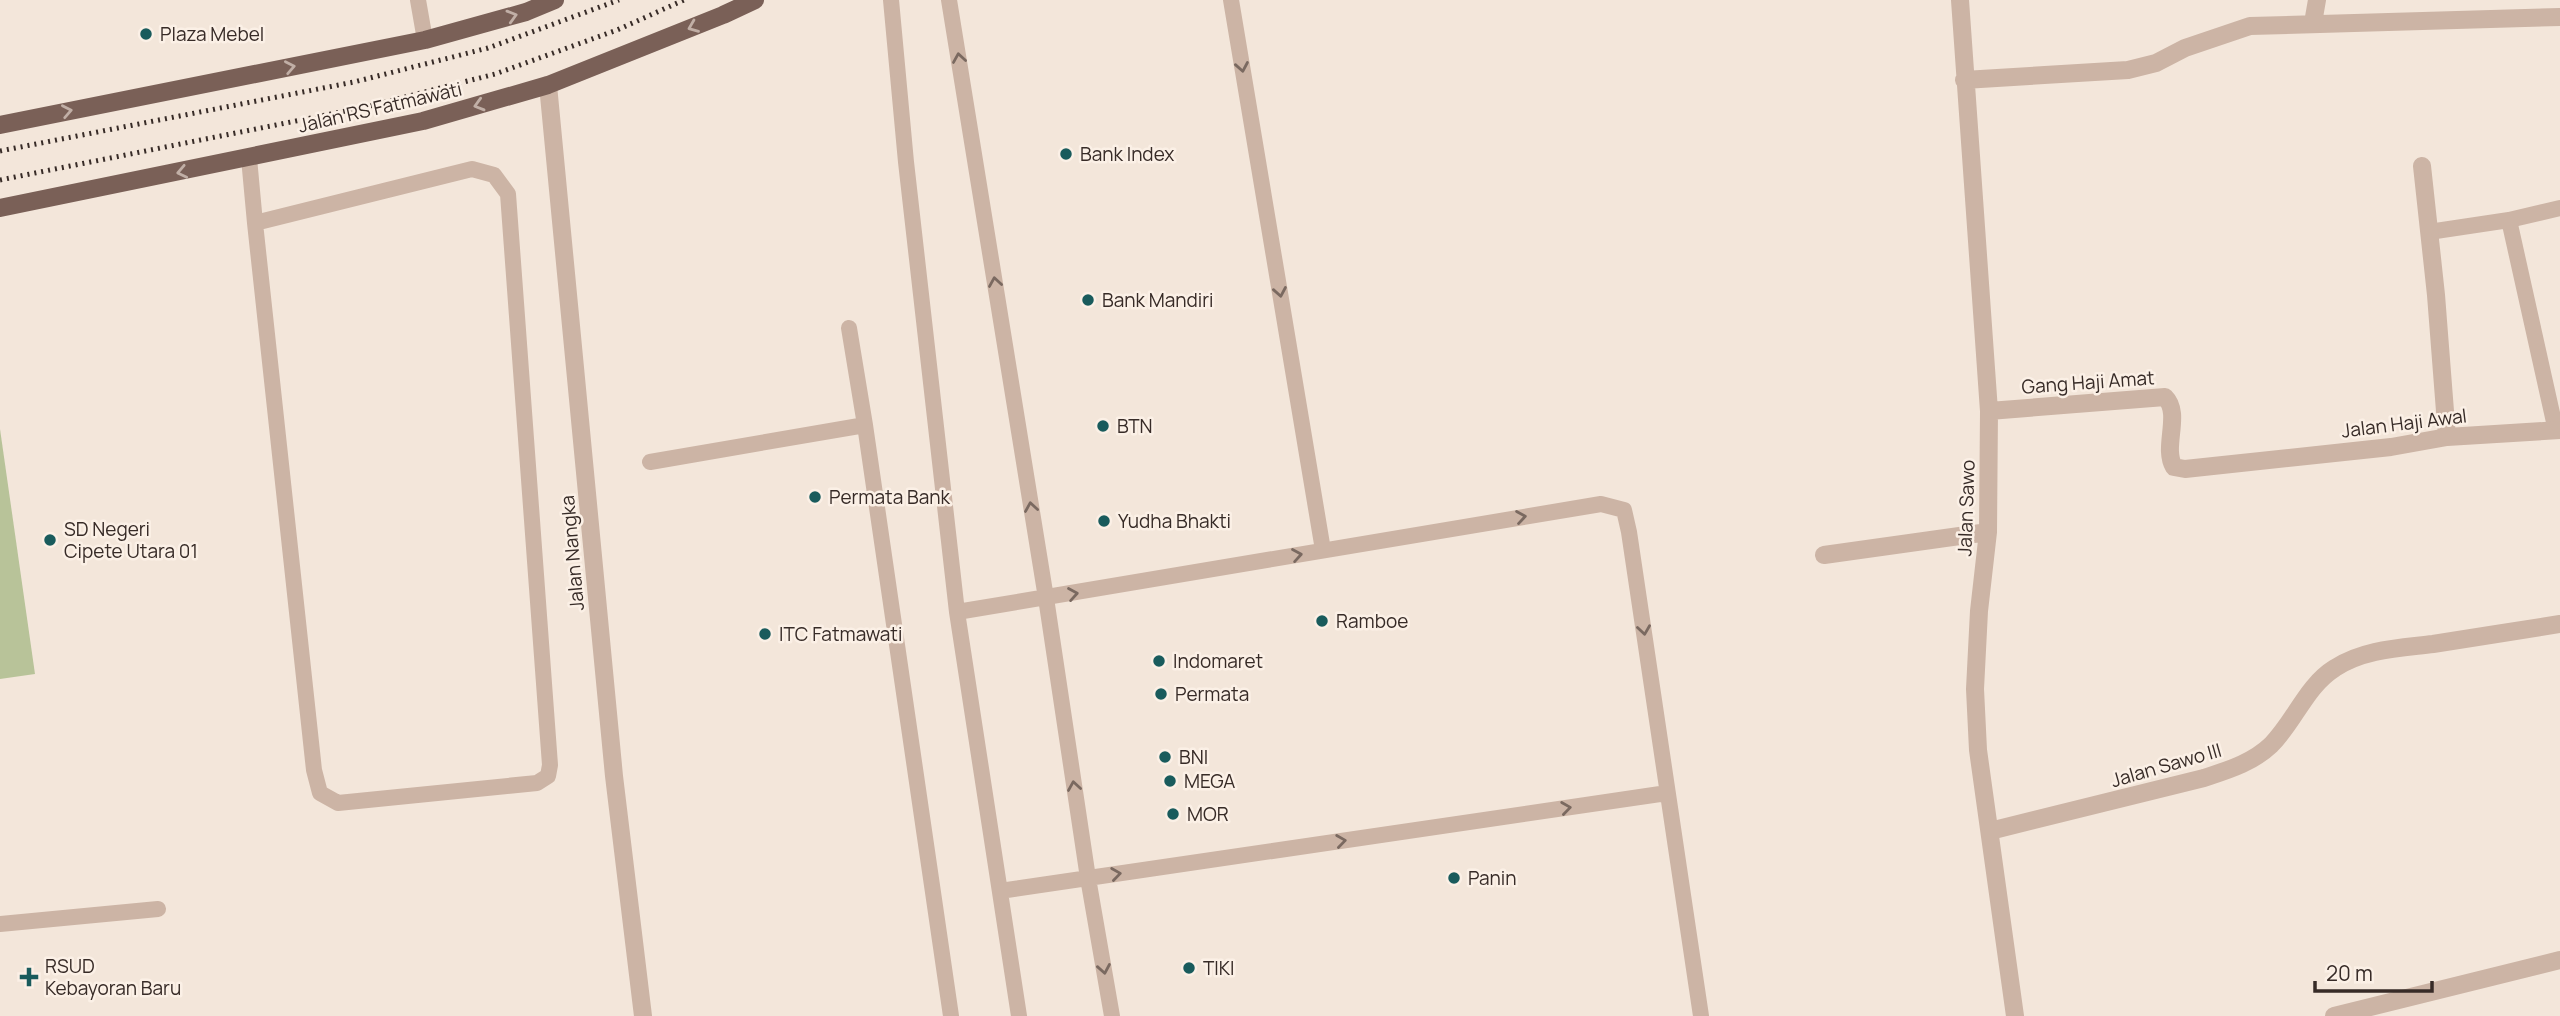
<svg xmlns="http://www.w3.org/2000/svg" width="2560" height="1016" font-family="Manrope,sans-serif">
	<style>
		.green { fill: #b8c399 }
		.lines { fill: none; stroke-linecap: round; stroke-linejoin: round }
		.service { stroke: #ccb4a5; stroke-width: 16 }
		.minor { stroke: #ccb4a5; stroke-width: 18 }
		.primary { stroke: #7a6057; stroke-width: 18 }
		.rail { stroke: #372b27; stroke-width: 5; stroke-dasharray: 2 5; stroke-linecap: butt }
		.oneway { stroke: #c1afa6 }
		.oneway2 { stroke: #7a6960 }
		.poi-dot { fill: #195b5c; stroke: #fbf0e6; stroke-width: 2.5 }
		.labels { text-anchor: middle; stroke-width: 5; stroke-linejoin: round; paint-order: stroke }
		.poi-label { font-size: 19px; fill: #372b27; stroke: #fbf0e6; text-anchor: start }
		.street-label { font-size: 19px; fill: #372b27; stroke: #fbf0e6 }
	</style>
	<rect width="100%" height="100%" fill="#f3e6da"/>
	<path class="green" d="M0,429l35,245 -35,5z"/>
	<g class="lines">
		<path class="service" d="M418,0l7,40
			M891,0l15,162 51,450 62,404
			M949,0l97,598 42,280 24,138
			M1231,0l92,550
			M249,158l6,65 59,547 6,23 18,10 199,-20 11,-7 2,-11 -42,-571 -14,-19 -22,-6 -217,54
			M2429,232l80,-12
			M849,328l16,97 86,591
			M2556,431l-47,-211 51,-12
			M650,462l215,-37
			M957,612l644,-108 23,6 5,22 72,484
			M1000,891l667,-98
			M0,924l158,-15"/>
		<path class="minor" d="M1960,0l29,411 -1,121 -9,79 -4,78 3,61 37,266
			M2313,23l4,-23
			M1964,80l164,-10 28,-7 29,-15 65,-22 310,-9
			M548,85l66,691 29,240
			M2422,166l14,129 11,142
			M1989,411l176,-14c17,17 -3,50 9,70l11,2 206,-22 56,-10 113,-7
			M1824,555l164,-23
			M1990,831l214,-53c24,-8 48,-15 67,-33 24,-24 35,-59 64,-77 29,-19 66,-20 98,-24 42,-7 85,-13 127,-20
			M2334,1016l226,-56"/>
		<path class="primary" d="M0,125l425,-85 101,-28 29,-12
			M0,208l423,-87 125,-36 175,-70 32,-15"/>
		<path class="rail" d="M0,151l354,-69 134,-34 131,-48
			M0,180l366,-73 129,-33 122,-44 67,-30"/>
	</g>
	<defs><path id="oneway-chevron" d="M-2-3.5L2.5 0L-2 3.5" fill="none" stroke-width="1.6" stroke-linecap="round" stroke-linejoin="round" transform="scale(1.75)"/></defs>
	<g class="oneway">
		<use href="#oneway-chevron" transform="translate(512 16) rotate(-16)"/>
		<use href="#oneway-chevron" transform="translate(693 27) rotate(158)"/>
		<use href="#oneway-chevron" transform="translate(290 67) rotate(-11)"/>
		<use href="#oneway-chevron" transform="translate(479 105) rotate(164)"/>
		<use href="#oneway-chevron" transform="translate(67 111) rotate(-11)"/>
		<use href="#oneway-chevron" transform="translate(182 172) rotate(168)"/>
	</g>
	<g class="oneway2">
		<use href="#oneway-chevron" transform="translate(959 58) rotate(-99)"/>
		<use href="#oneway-chevron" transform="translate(1242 67) rotate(80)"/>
		<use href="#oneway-chevron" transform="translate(995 282) rotate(-99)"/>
		<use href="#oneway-chevron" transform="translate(1280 292) rotate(80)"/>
		<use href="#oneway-chevron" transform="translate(1031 507) rotate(-99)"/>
		<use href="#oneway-chevron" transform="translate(1521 517) rotate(-9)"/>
		<use href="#oneway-chevron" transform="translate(1297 555) rotate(-10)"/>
		<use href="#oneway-chevron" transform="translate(1073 594) rotate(-10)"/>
		<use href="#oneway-chevron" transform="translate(1644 630) rotate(82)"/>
		<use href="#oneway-chevron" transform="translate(1074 786) rotate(-99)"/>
		<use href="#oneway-chevron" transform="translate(1566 808) rotate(-8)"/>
		<use href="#oneway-chevron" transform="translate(1341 841) rotate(-8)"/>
		<use href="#oneway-chevron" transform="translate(1116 874) rotate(-8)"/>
		<use href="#oneway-chevron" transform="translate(1104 969) rotate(80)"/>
	</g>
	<g class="poi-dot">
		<circle cx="146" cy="34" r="7"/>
		<circle cx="1066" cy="154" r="7"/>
		<circle cx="1088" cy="300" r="7"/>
		<circle cx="1103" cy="426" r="7"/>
		<circle cx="815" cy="497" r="7"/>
		<circle cx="1104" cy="521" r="7"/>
		<circle cx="50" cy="540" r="7"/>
		<circle cx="1322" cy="621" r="7"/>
		<circle cx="765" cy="634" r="7"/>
		<circle cx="1159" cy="661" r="7"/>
		<circle cx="1161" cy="694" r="7"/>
		<circle cx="1165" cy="757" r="7"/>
		<circle cx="1170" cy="781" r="7"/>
		<circle cx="1173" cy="814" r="7"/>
		<circle cx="1454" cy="878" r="7"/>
		<circle cx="1189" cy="968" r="7"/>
		<path d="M25.5 966.5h7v7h7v7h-7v7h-7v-7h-7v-7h7z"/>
	</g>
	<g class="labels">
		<g class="poi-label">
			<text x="160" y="41">Plaza Mebel</text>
			<text x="1080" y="161">Bank Index</text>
			<text x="1102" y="307">Bank Mandiri</text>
			<text x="1117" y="433">BTN</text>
			<text x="829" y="504">Permata Bank</text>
			<text x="1118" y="528">Yudha Bhakti</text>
			<text x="64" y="536">SD Negeri<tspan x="64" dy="22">Cipete Utara 01</tspan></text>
			<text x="1336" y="628">Ramboe</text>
			<text x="779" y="641">ITC Fatmawati</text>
			<text x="1173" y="668">Indomaret</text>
			<text x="1175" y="701">Permata</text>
			<text x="1179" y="764">BNI</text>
			<text x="1184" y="788">MEGA</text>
			<text x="1187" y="821">MOR</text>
			<text x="1468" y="885">Panin</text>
			<text x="45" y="973">RSUD<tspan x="45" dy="22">Kebayoran Baru</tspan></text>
			<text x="1203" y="975">TIKI</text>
		</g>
		<g class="street-label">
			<text transform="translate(380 107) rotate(-13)" y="7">Jalan RS Fatmawati</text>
			<text transform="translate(2088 382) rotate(-4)" y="7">Gang Haji Amat</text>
			<text transform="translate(2404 423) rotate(-7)" y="7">Jalan Haji Awal</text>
			<text transform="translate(1966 508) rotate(-88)" y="7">Jalan Sawo</text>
			<text transform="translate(572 553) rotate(-95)" y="7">Jalan Nangka</text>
			<text transform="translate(2166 765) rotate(-16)" y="7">Jalan Sawo III</text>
		</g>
	</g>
	<path d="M2315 981v10h117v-10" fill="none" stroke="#372b27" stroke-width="3.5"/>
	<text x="2326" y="981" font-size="21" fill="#372b27" stroke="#fbf0e6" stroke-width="5" paint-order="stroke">20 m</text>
</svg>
